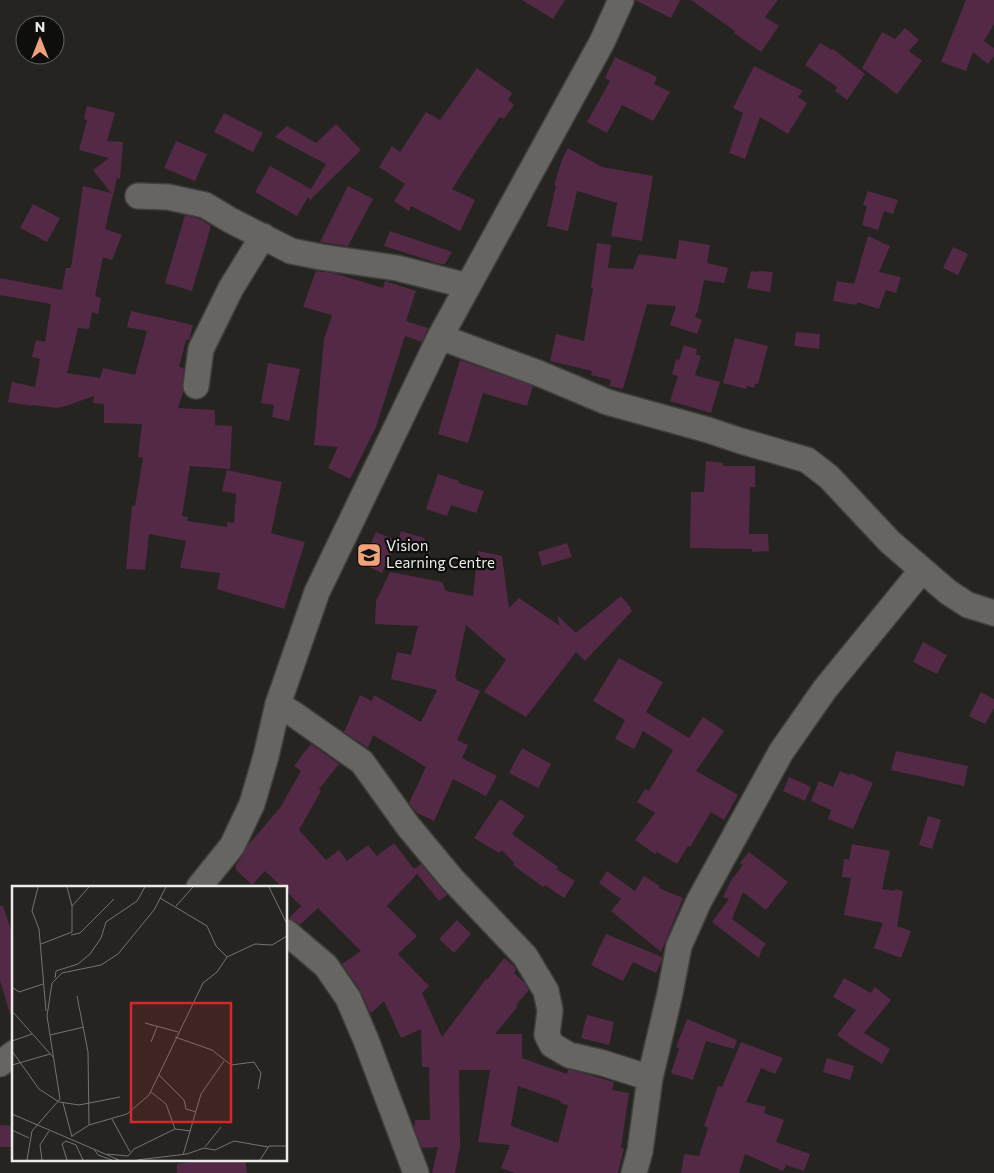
<svg xmlns="http://www.w3.org/2000/svg" width="994" height="1173" font-family="Commissioner,sans-serif">
	<style>
		.building { fill: #542945; fill-rule: evenodd }
		.lines { fill: none; stroke-linecap: round; stroke-linejoin: round }
		.minor-casing { stroke: #3f3f3c; stroke-width: 28 }
		.minor { stroke: #666562; stroke-width: 25 }
		.labels { text-anchor: middle; stroke-width: 4.5; stroke-linejoin: round; paint-order: stroke }
		.poi-label { font-size: 15px; fill: #ebebe9; stroke: #0e0e0c; text-anchor: start }
		.inset-road { fill: none; stroke: #747471; stroke-width: 1 }
		.view { fill: #d62828; fill-opacity: 0.15; stroke: #d62828; stroke-width: 2.5 }
		.inset-edge { fill: none; stroke: #ebebe9; stroke-width: 2.5 }
	</style>
	<rect width="100%" height="100%" fill="#252421"/>
	<path class="building" d="M522,0h43l-12,19z
		M635,0h45l-9,18z
		M691,0h87l-13,17 14,9 -18,26 -27,-19 1,-2z
		M966,0h28v24l-10,17 10,7v8l-6,8 -15,-12 -7,19 -25,-9z
		M905,28l14,12 -10,11 13,10 -25,33 -35,-26 20,-36 13,7z
		M820,43l12,7 1,-1 32,25 -18,26 -12,-9 2,-4 -32,-22z
		M615,57l42,20 -3,7 16,8 -17,29 -31,-16 -15,28 -20,-11 23,-41 -5,-3z
		M754,66l49,25 -5,6 9,6 -19,31 -28,-17 -15,42 -16,-6 14,-40 -10,-5z
		M477,68l35,25 -4,7 6,5 -10,14 -4,-2 -25,36 -23,36 23,11 -15,31 -49,-25 -2,5 -15,-10 11,-17 -26,-17 13,-21 8,6 26,-40 14,8z
		M87,106l28,7 -8,28 16,1 -3,37 -3,-1 -12,51 17,6 -10,25 -9,-3 -8,39 6,2 -3,16 -6,-2 -3,17 -11,-1 -11,45 33,5 3,-10 32,7 12,-44 -20,-4 4,-16 62,14 -4,15h-3l-7,27 5,1 -2,16 1,8 -5,16 37,2v15l17,1 -2,43 -40,-3 -8,50 6,1 -1,4 40,6v-5l7,1 2,-29 -14,-3 5,-21 55,12 -11,51 34,9 -21,67 -67,-20 3,-16 -40,-5 6,-27 -37,-7 -4,36 -19,-1 6,-63h3l8,-48 -5,-1 4,-33 -38,-1v-19l-11,-1 1,-7 -28,10 -9,2 -25,-3v1l-24,-4 4,-20 23,5 5,-28 -8,-2 4,-17 9,2 6,-38 -51,-9v-17l62,12 4,-22h5l12,-82 28,7 -18,-23 16,-12 -30,-8 8,-30 -3,-1z
		M224,113l39,20 -10,19 -39,-20z
		M336,124l25,26 -51,50 -2,-3 -11,19 -42,-24 15,-26 41,23 15,-25 -51,-27 12,-11 29,17z
		M176,141l31,13 -12,27 -31,-13z
		M568,148l34,19 51,9 -11,65 -31,-5 6,-33 -40,-12 -9,40 -21,-5 9,-41h-2l9,-28z
		M348,186l25,13 -25,47 -28,-4z
		M868,191l30,9 -5,14 -9,-3 -6,19 -16,-5 5,-19 -4,-1z
		M33,204l27,14 -13,24 -27,-14z
		M185,215l15,4 11,7 -19,65 -27,-8z
		M390,231l62,21 -7,12h-5l-56,-18z
		M868,236l22,10 -11,26 22,5 -5,16 -10,-3 -7,19 -22,-7v3l-24,-4 4,-20 17,3z
		M679,240l31,5 -3,18 21,5 -4,15 -20,-3 -6,30 -3,7 7,3 -5,14 -27,-9 6,-19 -29,-2 -24,85 -14,-3 2,-6 -20,-5 1,-4 -42,-10 6,-27 28,7 9,-53h-2l6,-45 14,2 -3,23 25,1 6,-15 37,5z
		M953,247l15,7 -10,21 -15,-7z
		M316,271l17,2 50,15 2,-7 31,10 -10,30 22,7 -6,14 -17,-6 -29,91 -26,52 -22,-11 10,-21 -24,-2 10,-106 8,-24 -29,-8z
		M751,271l8,1v-1l14,1 -3,20 -23,-4z
		M796,332l24,2 -1,15 -25,-3z
		M735,338l33,8 -10,38h-3l-1,4 -7,-2 -1,3 -23,-6z
		M684,345l13,4 -1,6 5,1 -6,19 25,7 -9,31 -41,-12 8,-25 -6,-2 4,-15 3,1z
		M460,360l73,26 -6,20 -44,-13 -15,50 -30,-9z
		M268,363l32,6 -11,52 -17,-4 2,-12 -13,-2z
		M706,461l17,2v3h32v21h-5l-1,47h19l1,17 -17,1v-3l-62,-1 1,-56h13z
		M438,474l21,7 -1,2 26,8 -8,22 -25,-8 -4,11 -21,-7z
		M401,531l23,7 7,16 -34,-10z
		M376,532l21,9 -15,32 -20,-9z
		M567,543l5,14 -30,9 -4,-14z
		M478,551l24,5 7,52 10,-10 41,28 -3,-11 19,18 45,-37 10,12 -1,1 2,2 -47,50 -9,-9 -50,65 -42,-25 22,-32 -40,-35 -11,52 2,1 -1,2 24,11 -23,49 11,5 -6,13 35,18 -11,20 -33,-17 -19,42 -17,-8 -8,-10 17,-36 -53,-32 -5,13 -24,-16 16,-37 12,6 2,-6 47,27 16,-32 -46,-11 6,-27 14,3 7,-29 -43,-2 1,-23 14,-29 52,10 4,9 27,5z
		M923,642l24,13 -10,19 -24,-12z
		M619,658l44,24 -17,30 43,26 14,-21 21,14 -28,40 42,24 -14,25 -13,-8 -21,35 -2,-1 -11,18 -20,-12 -2,2 -20,-14 20,-27 -18,-11 8,-13 4,2 24,-41 -30,-19 -9,18 -19,-10 10,-19 -32,-19z
		M981,692l13,7v9l-9,16 -16,-8z
		M311,744l28,20 -20,25 2,2 -22,39 27,30 13,-10 8,11 21,-16 9,11 17,-13 20,26 7,-5 26,31 -8,6 -22,-27 -30,32 30,30 -19,18 31,32 -7,7 20,44 44,-58 1,1 17,-22 10,8 2,4 -2,3 10,9 5,8 -13,15 2,1 -23,28h27v24l45,16 1,-5 46,13 -2,8 17,3 -8,55h3l-6,25h-103l-14,-5 9,-23 -32,-3 12,-72h-31l1,77 -5,26h-23l6,-26 -16,1 -8,-20 1,-8h15l-1,-53h-7l-1,-38 -20,9 -17,-37 -13,12 -2,-3 -9,-20 -18,-26 19,-13 -43,-43 -18,17 -5,-4 -6,-3 12,-12 -15,-15v-4h-4l-17,-16 -13,14 -17,-16 1,-4 7,-10 5,-10 32,-37 21,-37 -7,-5zM518,1086l43,15 -1,2 8,2 -10,38 -47,-17z
		M522,748l29,16 -13,24 -29,-15z
		M896,751l72,15 -4,20 -73,-16z
		M840,771l9,4 1,-2 23,10 -20,46 -25,-10 3,-9 -20,-9 8,-20 14,6z
		M789,777l22,10 -6,14 -22,-10z
		M500,799l25,17 -13,18 46,33 -2,2 19,12 -11,17 -19,-13 -2,2 -30,-22 1,-2 -12,-13 -3,3 -25,-15z
		M928,816l13,4 -9,29 -13,-4z
		M852,844l38,7 -8,38 13,2v-2l8,2 -6,35 14,5 -10,27 -27,-10 9,-25 -39,-8 7,-37 -9,-1 2,-18 5,1z
		M749,852l39,30 -22,28 -23,-18 -11,27 34,25 -4,5 -3,9 -47,-36 17,-23 -6,-2 7,-15 13,-17 -3,-2z
		M607,871l28,20 9,-15 16,10 -1,2 24,10 -22,54 -50,-41 10,-12 -22,-16z
		M0,906h3l11,33v74l-4,1 -10,-34z
		M457,920l14,14 -17,19 -15,-14z
		M606,934l56,23 -1,5 -5,11 -23,-11 -10,19 -32,-16z
		M844,978l27,15 4,-6 16,13 -27,33 26,16 -8,15 -31,-19 -14,-10 19,-25 -23,-13z
		M587,1015l27,7 -5,23 -28,-7z
		M687,1019l50,21 -3,9 -28,-8 -13,39 -22,-7 8,-25 -3,-1z
		M741,1042l42,16 -8,16 -14,-6 -15,34 20,5 -2,6 20,7 -8,22 34,12 -6,17 -18,-6 -3,6 -38,-17 -6,19h-58l3,-19 15,2 9,-28 -4,-2 14,-40 4,1z
		M827,1058l27,8 -4,14 -27,-8z
		M0,1125l14,1v21h-14z
		M211,1159h34l2,14h-70v-9z"/>
	<g class="lines">
		<defs>
			<path id="minor" d="M138,196l30,1 37,8 25,15 61,31 30,6 76,11 71,18
				M440,337l98,36 69,29 101,28 33,11 66,19 22,17 61,65 58,50 20,13 26,8
				M196,386l5,-37 30,-61 32,-52
				M278,704l17,11 67,47 46,64 44,53 73,77 21,35 4,19 -3,25 5,10 17,10 34,8 47,15
				M199,887l33,-41 20,-42 14,-48 12,-52 39,-112 123,-255 162,-295 19,-42
				M286,932l40,34 22,32 18,42 50,133
				M0,1064l14,-11
				M634,1173l6,-22 10,-73 20,-85 9,-47 20,-45 82,-149 44,-63 97,-119"/>
		</defs>
		<use href="#minor" class="minor-casing"/>
		<use href="#minor" class="minor"/>
	</g>
	<defs>
		<symbol id="school-square" viewBox="-11 -11 22 22"><rect x="-9" y="-9" width="18" height="18" rx="4" fill="#f0a27a" stroke="#0e0e0c"/><path d="M0-5L7-2L0 1L-7-2ZM-4 1L0 2.5L4 1V4Q0 6-4 4Z" fill="#111"/></symbol>
	</defs>
	<g fill-rule="evenodd">
		<use href="#school-square" x="355" y="541" width="28" height="28"/>
	</g>
	<g class="labels">
		<g class="poi-label">
			<text x="386" y="551">Vision<tspan x="386" dy="17">Learning Centre</tspan></text>
		</g>
	</g>
	<g transform="translate(12 886)">
		<rect width="275" height="275" fill="#252421"/>
		<path class="inset-road" d="M26,1l-6,24 7,18 7,82M257,1l18,37M148,12l47,28 9,20 11,11M60,20l17,-19M164,20l17,-19M59,49l9,-2 34,-34M29,58l31,-12v-26l-5,-19M43,92l1,-7 22,-7 12,-10 11,-16 5,-16 31,-21 8,-14M0,101l7,5 24,-8M65,110l11,56 1,73M0,125l41,46M133,137l33,9M38,149l34,-8M163,151l37,13 19,15 23,-3 7,11 -3,16M0,155l20,-7M139,156l6,-15M0,165l27,38 20,13 20,3 41,-8M0,179l38,-11M147,189l25,25 2,9 10,3M139,206l15,12 9,25 16,2M51,217l9,34M0,228l107,46M100,233l18,33M0,244l17,8M60,250l17,-11 38,-11 22,-19 54,-112 14,-11 10,-15 28,-13 17,1 15,-9M64,259l7,15M193,261l16,-20M82,263l4,6 14,5M95,268l21,2 6,-7 41,-20M171,269l18,-61 23,-33M15,274l5,-29 28,-32 -13,-83 5,-33 10,-10 39,-8 17,-11 36,-44 12,-23M30,274l-2,-15 9,-14M55,274l-5,-16 4,-3 10,4M125,274l50,-6 17,-6 11,2 19,-9 34,6M248,274l9,-14h18"/>
		<path class="view" d="M119,117h100v119h-100z"/>
		<rect width="275" height="275" class="inset-edge"/>
	</g>
	<g transform="translate(40 40)"><circle r="24" fill="#0e0e0c" stroke="#666664"/>
	<path d="M0-4L9 19L0 12L-9 19Z" fill="#f0a27a"/>
	<text y="-8" font-size="14" font-weight="bold" text-anchor="middle" fill="#ebebe9">N</text>
	</g>
</svg>
